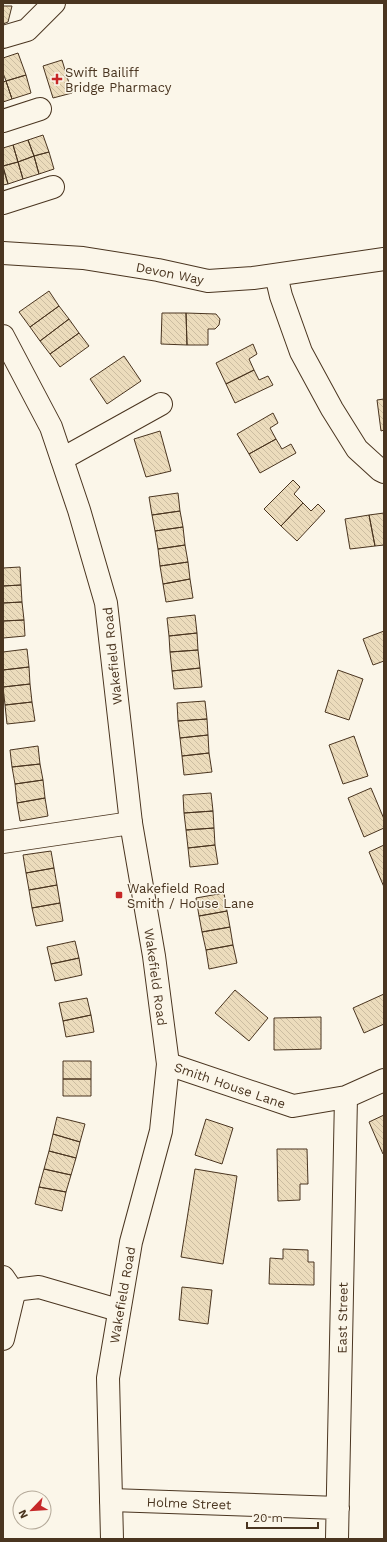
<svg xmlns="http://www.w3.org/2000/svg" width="387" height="1542" font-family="'Work Sans',sans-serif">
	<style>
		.building { fill: url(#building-back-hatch); stroke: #4a3520 }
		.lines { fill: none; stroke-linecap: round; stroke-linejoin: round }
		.minor-casing { stroke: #4a3520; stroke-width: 24 }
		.major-casing { stroke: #4a3520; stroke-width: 24 }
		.minor { stroke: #fbf6e9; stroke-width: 22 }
		.major { stroke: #fbf6e9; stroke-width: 22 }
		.poi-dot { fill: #c62828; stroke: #fbf6e9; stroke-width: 1.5 }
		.labels { text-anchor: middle; stroke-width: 3; stroke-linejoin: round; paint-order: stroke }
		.poi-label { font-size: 13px; fill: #4a3520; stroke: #fbf6e9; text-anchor: start }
		.street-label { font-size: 13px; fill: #4a3520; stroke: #fbf6e9 }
	</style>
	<defs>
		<pattern id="building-back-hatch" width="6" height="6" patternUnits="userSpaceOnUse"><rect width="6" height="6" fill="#ecdcbc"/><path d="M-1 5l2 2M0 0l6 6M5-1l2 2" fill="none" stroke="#ccbda1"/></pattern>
	</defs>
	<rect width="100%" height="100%" fill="#fbf6e9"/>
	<path class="building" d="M3,6h9l-4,16 -5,2z
		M18,53l8,22 -20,6 -3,-8v-15z
		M62,60l10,33 -19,5 -10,-32z
		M26,75l5,18 -19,6 -6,-18z
		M6,81l6,18 -9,3v-20z
		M43,135l6,17 -15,4 -6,-16z
		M28,140l6,16 -16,6 -5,-17z
		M13,145l5,17 -15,4v-18z
		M49,152l5,17 -15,5 -5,-18z
		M34,156l5,18 -16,5 -5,-17z
		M18,162l5,17 -15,5 -5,-18z
		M3,168l5,16 -5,1z
		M49,291l10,15 -29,21 -11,-15z
		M59,306l10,13 -29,22 -10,-14z
		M162,313h24l1,32 -26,-1z
		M186,313l30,1 4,5 -1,6 -4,4h-7v16h-21z
		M69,319l10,14 -29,21 -10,-13z
		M79,333l10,13 -29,21 -10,-13z
		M253,344l4,10 -8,5 5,11 -28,14 -10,-21z
		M124,356l17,25 -34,23 -17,-25z
		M254,370l5,10 9,-4 5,9 -38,18 -9,-19z
		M384,399v31l-3,1 -4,-31z
		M273,413l5,10 -8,5 6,11 -27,15 -12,-20z
		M160,431l11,40 -25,6 -12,-38z
		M276,439l6,10 9,-5 5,9 -36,20 -11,-19z
		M293,480l7,7 -6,7 9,9 -22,23 -17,-17z
		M178,493l2,18 -28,4 -3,-18z
		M303,503l8,8 7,-7 7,7 -28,30 -16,-15z
		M180,511l3,16 -28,4 -3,-16z
		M384,513v32l-9,1 -6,-31z
		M369,515l6,31 -25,3 -5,-30z
		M183,527l2,18 -27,4 -3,-18z
		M185,545l3,17 -28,4 -2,-17z
		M188,562l2,17 -27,5 -3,-18z
		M20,567l1,18 -18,1v-18z
		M190,579l3,19 -27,4 -3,-18z
		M21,585l1,17 -19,1v-17z
		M22,602l2,18 -21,1v-18z
		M195,615l2,18 -28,3 -2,-18z
		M24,620l1,16 -22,2v-17z
		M384,631v30l-11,4 -10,-26z
		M197,633l1,17 -28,2 -1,-16z
		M27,649l2,18 -26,3v-18z
		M198,650l2,18 -28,3 -2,-19z
		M29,667l1,17 -27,3v-17z
		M200,668l2,19 -28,2 -2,-18z
		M338,670l25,9 -14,41 -24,-8z
		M30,684l2,18 -27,3 -2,-18z
		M205,701l2,18 -29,2 -1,-18z
		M32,702l3,19 -28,3 -2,-19z
		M207,719l1,16 -28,3 -2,-17z
		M208,735l1,18 -27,3 -2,-18z
		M354,736l14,40 -25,8 -14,-39z
		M38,746l2,18 -28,3 -2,-17z
		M209,753l3,19 -28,3 -2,-19z
		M40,764l3,16 -28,4 -3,-17z
		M43,780l2,18 -28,5 -2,-19z
		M371,788l13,31v9l-20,9 -16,-39z
		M211,793l2,18 -29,2 -1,-18z
		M45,798l3,18 -28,5 -3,-18z
		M213,811l1,17 -28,2 -2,-17z
		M214,828l1,17 -27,3 -2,-18z
		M215,845l3,19 -28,3 -2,-19z
		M384,845v42l-15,-35z
		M51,851l3,17 -28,5 -3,-18z
		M54,868l3,17 -28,5 -3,-17z
		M57,885l3,18 -28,5 -3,-18z
		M224,893l3,18 -28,5 -3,-18z
		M60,903l3,18 -27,5 -4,-18z
		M227,911l3,16 -28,5 -3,-16z
		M230,927l3,18 -27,5 -4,-18z
		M75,941l4,17 -28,6 -4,-17z
		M233,945l4,18 -28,6 -3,-19z
		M79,958l3,17 -27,6 -4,-17z
		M235,990l33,28 -19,23 -34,-28z
		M384,994v30l-20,9 -11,-25z
		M87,998l4,17 -28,6 -4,-18z
		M91,1015l3,17 -28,5 -3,-16z
		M321,1017v32l-47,1v-32z
		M63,1061h28v18h-28z
		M63,1079h28v17h-28z
		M384,1115v38l-1,1 -14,-32z
		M57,1117l28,7 -5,18 -27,-8z
		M206,1119l27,9 -11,36 -27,-9z
		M53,1134l27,8 -4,16 -27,-7z
		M277,1149h30l1,35h-8v16l-22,1z
		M49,1151l27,7 -5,17 -27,-6z
		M44,1169l27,6 -5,17 -27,-5z
		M195,1169l42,7 -14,88 -42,-7z
		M39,1187l27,5 -4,19 -27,-7z
		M283,1249l25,1v12h6v23l-45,-1 1,-26 13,1z
		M182,1287l30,3 -4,34 -29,-4z"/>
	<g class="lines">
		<defs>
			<path id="minor" d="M3,37l24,-7 27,-27
				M3,121l37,-12
				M3,203l50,-16
				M3,253l80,5 75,12 50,11 45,-3 131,-19
				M276,275l5,21 20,56 31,57 25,40 23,21 4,2
				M62,459l99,-55
				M3,842l128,-19
				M168,1064l125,42 53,-9 38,-17
				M3,1277l11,16
				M3,1339l11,-46 8,-4 17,-2 79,23
				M111,1500l227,8
				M337,1539l9,-442"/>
			<path id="major" d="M3,336l48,91 28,83 27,93 25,220 23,133 14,108 -7,67 -30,111 -23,136 4,161"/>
		</defs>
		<use href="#minor" class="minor-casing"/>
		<use href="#major" class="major-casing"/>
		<use href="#minor" class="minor"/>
		<use href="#major" class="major"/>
	</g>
	<g class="poi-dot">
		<path d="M55 73h4v4h4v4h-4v4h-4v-4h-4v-4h4z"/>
		<rect x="115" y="891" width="8" height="8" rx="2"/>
	</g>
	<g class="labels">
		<g class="poi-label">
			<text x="65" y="77">Swift Bailiff<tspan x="65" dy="15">Bridge Pharmacy</tspan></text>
			<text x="127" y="893">Wakefield Road<tspan x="127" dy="15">Smith / House Lane</tspan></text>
		</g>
		<g class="street-label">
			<text transform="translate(170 273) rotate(11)" y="5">Devon Way</text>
			<text transform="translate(112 656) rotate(-96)" y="5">Wakefield Road</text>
			<text transform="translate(156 977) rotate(82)" y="5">Wakefield Road</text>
			<text transform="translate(230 1085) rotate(19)" y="5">Smith House Lane</text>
			<text transform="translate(122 1295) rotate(-80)" y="5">Wakefield Road</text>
			<text transform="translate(342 1318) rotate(-89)" y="5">East Street</text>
			<text transform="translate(189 1503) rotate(2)" y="5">Holme Street</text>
		</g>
	</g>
	<rect width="387" height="1542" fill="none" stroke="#4a3520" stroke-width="8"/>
	<g transform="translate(32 1510) rotate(245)"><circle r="19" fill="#fbf6e9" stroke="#b4a999"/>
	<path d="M0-3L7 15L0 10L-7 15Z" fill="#c62828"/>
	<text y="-6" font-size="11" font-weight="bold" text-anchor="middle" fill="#4a3520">N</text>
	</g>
	<path d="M247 1522v6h71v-6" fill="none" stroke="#4a3520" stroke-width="2"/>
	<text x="253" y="1522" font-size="12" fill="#4a3520" stroke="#fbf6e9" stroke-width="3" paint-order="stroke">20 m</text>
</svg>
